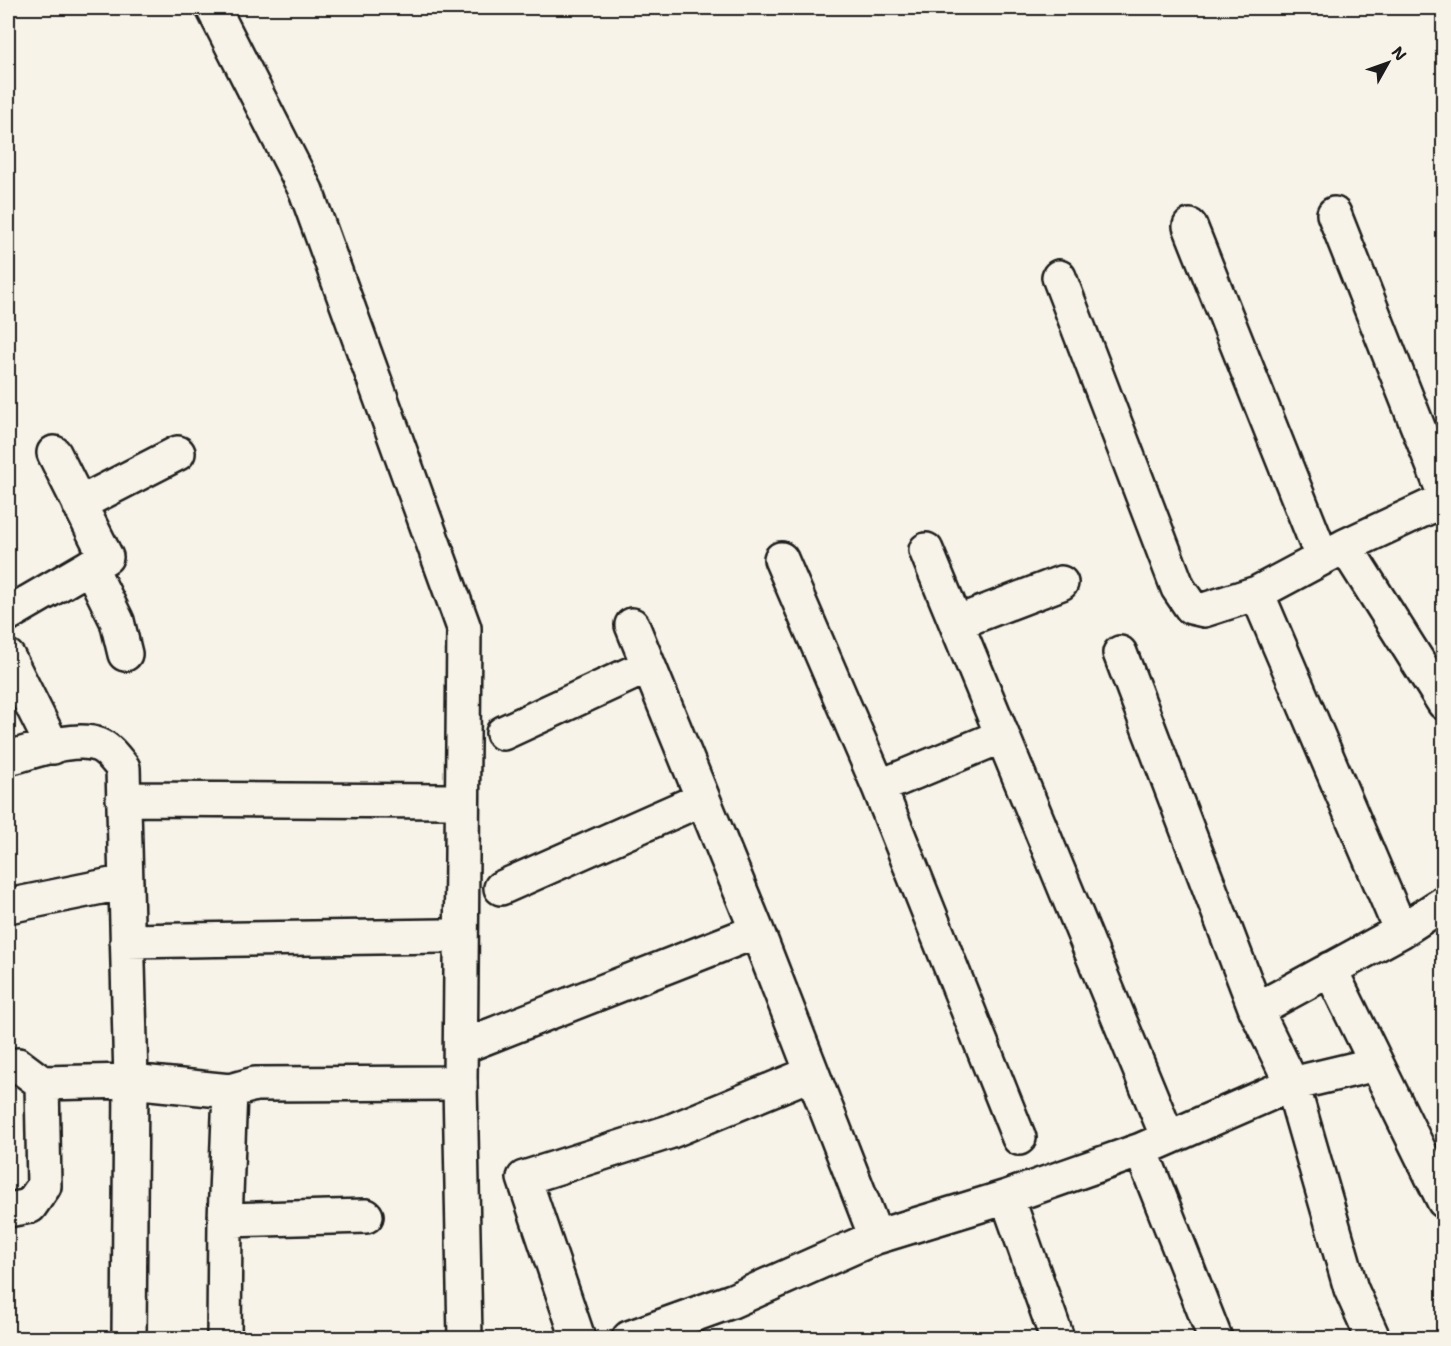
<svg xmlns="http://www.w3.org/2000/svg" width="1451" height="1346" font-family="'Shantell Sans',sans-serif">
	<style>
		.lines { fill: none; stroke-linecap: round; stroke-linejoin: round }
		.street-casing { stroke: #1c1c1c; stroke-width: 38 }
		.secondary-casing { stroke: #1c1c1c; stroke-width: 38 }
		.street { stroke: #f7f3e8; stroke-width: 33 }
		.secondary { stroke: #f7f3e8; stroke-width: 33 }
	</style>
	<rect width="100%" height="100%" fill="#f7f3e8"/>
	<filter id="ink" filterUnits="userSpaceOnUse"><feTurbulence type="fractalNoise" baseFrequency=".0167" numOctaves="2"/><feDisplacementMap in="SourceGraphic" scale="12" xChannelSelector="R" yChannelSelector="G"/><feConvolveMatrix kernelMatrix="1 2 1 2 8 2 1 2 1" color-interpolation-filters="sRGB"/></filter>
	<g filter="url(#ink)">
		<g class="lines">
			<defs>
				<path id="street" d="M1334,214l110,279
					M1190,226l132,331
					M1059,277l119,311 13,19 13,3 53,-17
					M79,504l99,-51
					M1345,546l99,157
					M926,550l242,588
					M781,559l98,228 140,351
					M90,566l27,55 8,33
					M8,614l98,-57 -52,-104
					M956,623l105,-40
					M632,625l125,306
					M1120,653l136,357
					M8,657l45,90
					M503,733l145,-67
					M8,758c24,-6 67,-23 91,-13 10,4 17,15 24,23l8,313 -2,257
					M879,787l123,-51
					M123,799l325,2
					M501,888l201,-89
					M8,906l118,-24
					M1401,931l-144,-338 88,-47 99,-46
					M127,941l316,-5
					M1330,969l114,232
					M461,1047l296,-116 119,306 131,-40 50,141
					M8,1067l10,-2 24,18
					M1141,1150l74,188
					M1007,1197l134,-47 151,-66 84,-20
					M8,1210l22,-4 14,-20 -2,-103 89,-2 99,10 25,-7 205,-1
					M225,1220l141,-4
					M224,1338l1,-118 5,-129
					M578,1338l-54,-160 145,-46 143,-59
					M629,1338l103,-37 144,-64
					M1373,1338l-22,-49 -59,-205 -36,-74 145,-79 43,-28"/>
				<path id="secondary" d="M213,8l93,183 158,437 -4,455 5,255"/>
			</defs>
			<use href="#street" class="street-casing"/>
			<use href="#secondary" class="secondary-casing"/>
			<use href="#street" class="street"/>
			<use href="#secondary" class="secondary"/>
		</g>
	</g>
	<rect width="1451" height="1346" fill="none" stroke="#f7f3e8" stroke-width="30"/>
	<rect x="15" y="15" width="1421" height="1316" fill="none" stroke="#1c1c1c" stroke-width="2" filter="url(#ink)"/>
	<g transform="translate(1388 63) rotate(50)" stroke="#f7f3e8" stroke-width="4.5" paint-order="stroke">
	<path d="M0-4.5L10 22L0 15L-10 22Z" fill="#1c1c1c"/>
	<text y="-9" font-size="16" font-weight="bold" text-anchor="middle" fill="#1c1c1c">N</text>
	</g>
</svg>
